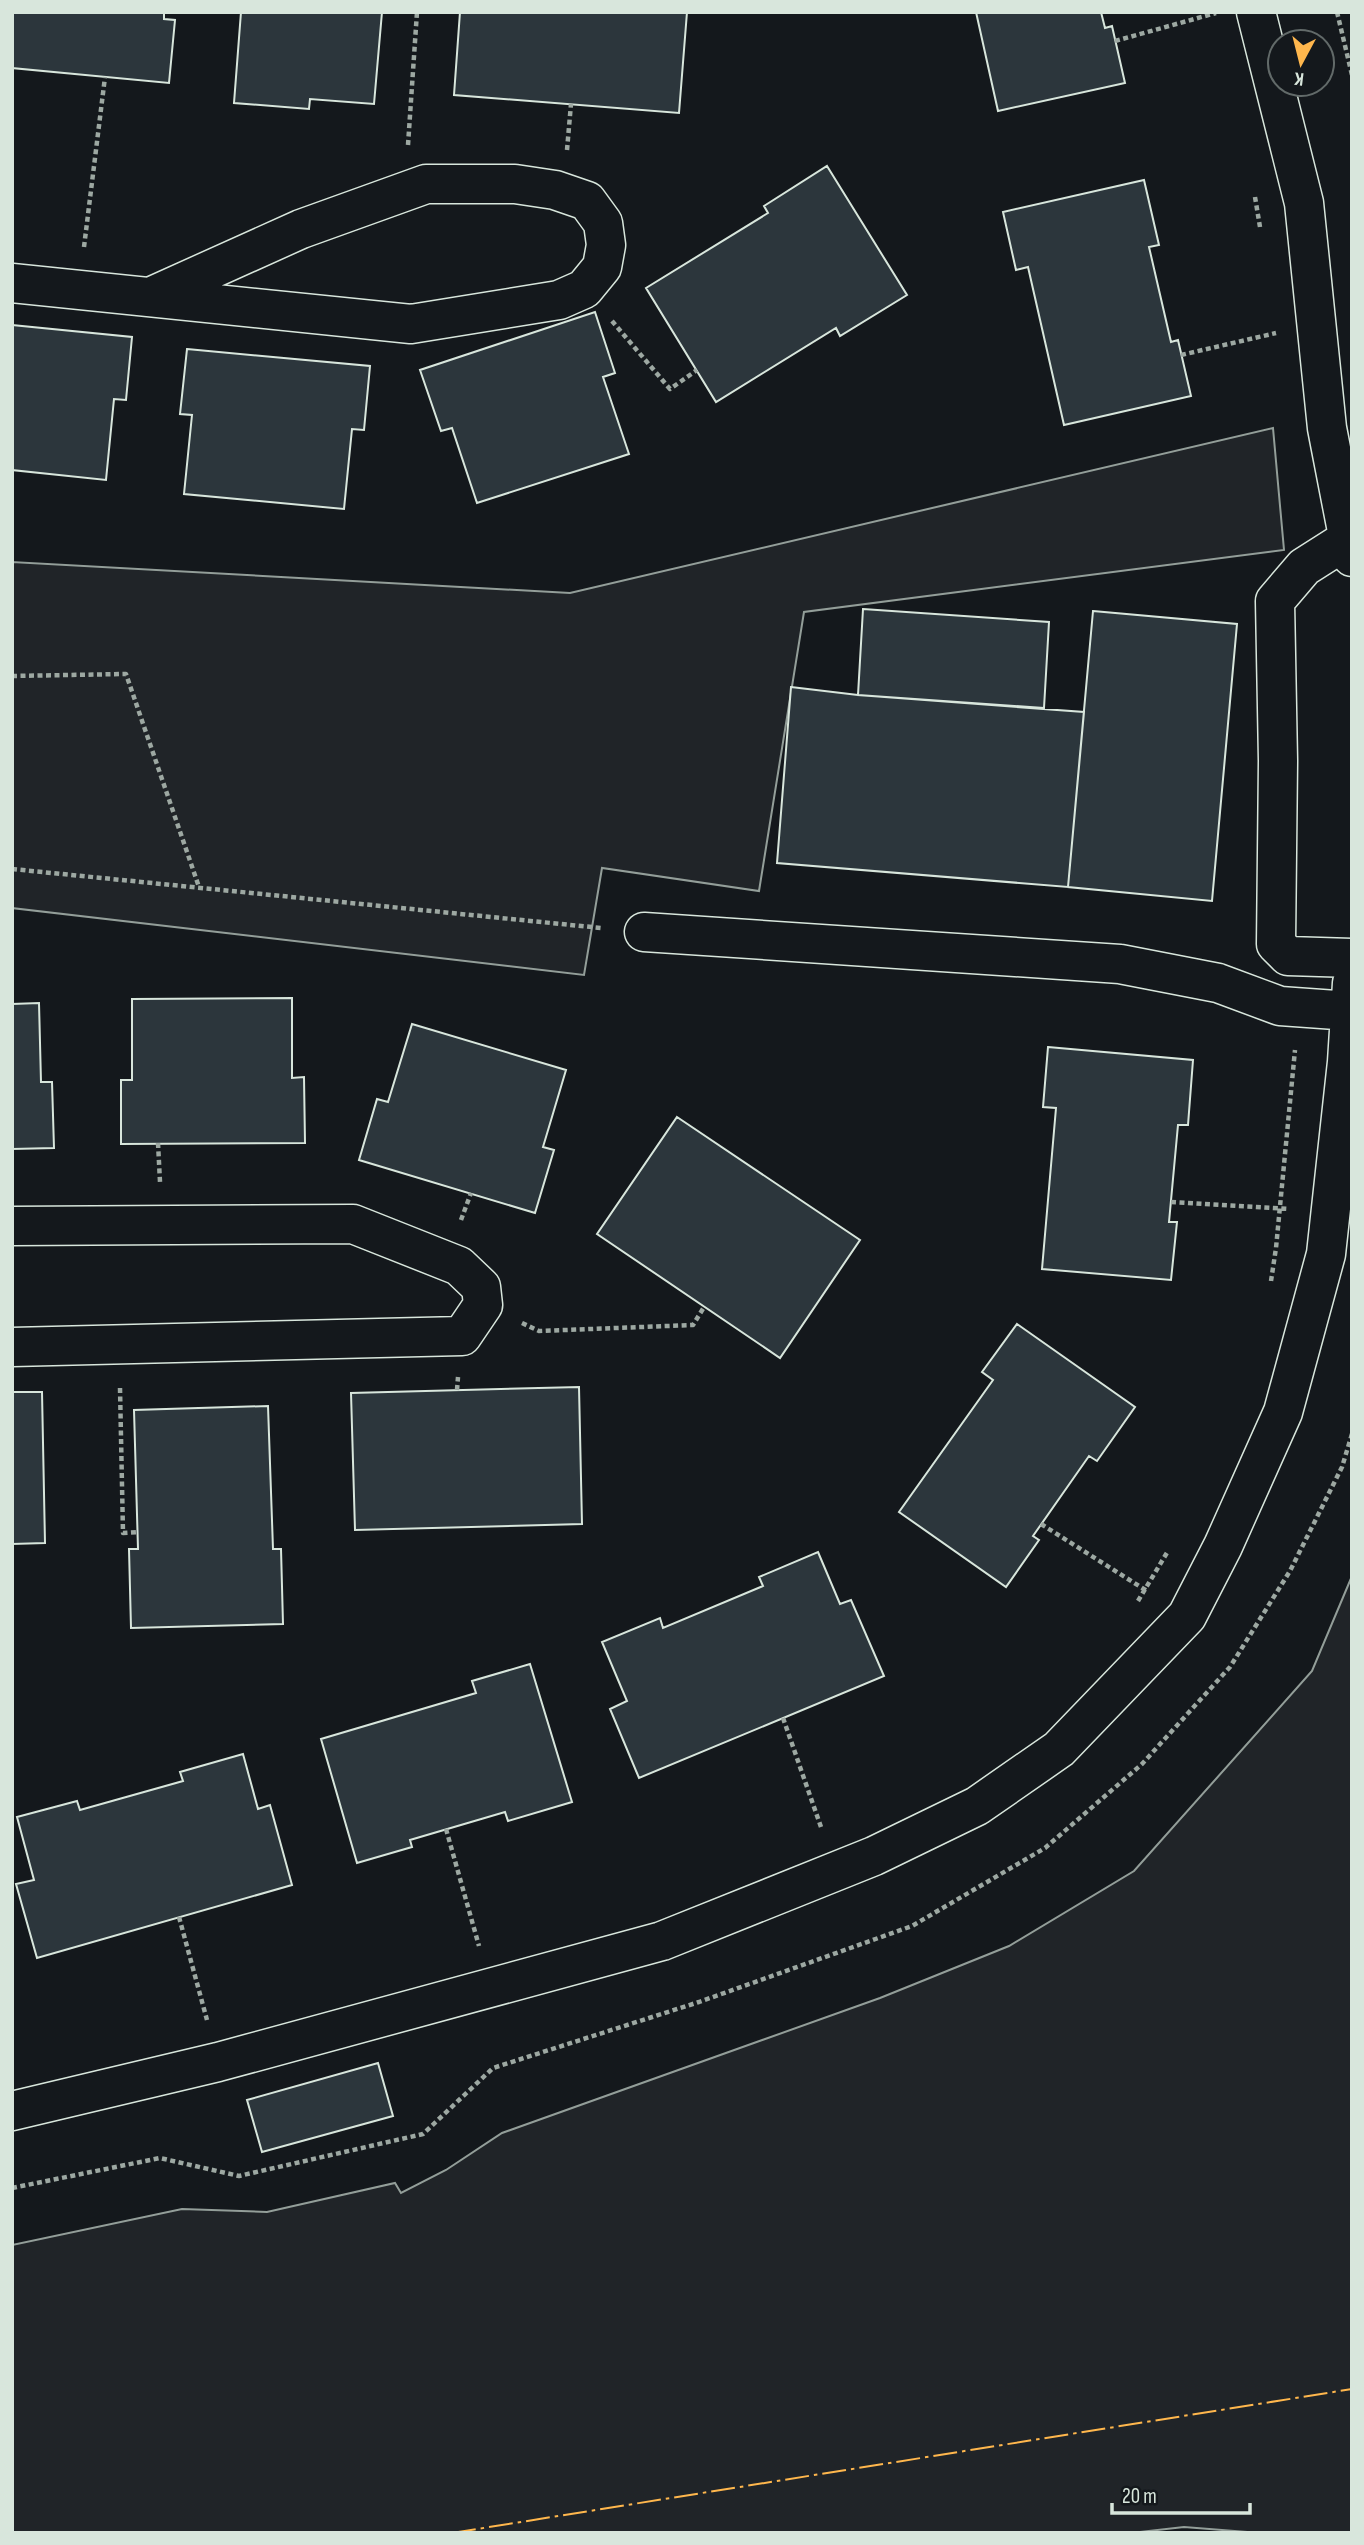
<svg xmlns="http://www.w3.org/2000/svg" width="1364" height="2545" font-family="'Sofia Sans Condensed',sans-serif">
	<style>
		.green { fill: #202428; stroke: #939e99; stroke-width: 2 }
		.building { fill: #2c363c; stroke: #d8e6dc; stroke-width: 2 }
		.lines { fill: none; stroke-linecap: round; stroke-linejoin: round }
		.minor-casing { stroke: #d8e6dc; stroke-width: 41 }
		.path { stroke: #9da8a2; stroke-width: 4.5; stroke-dasharray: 5 3.5; stroke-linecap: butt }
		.minor { stroke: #14181c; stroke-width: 38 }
		.power { stroke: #ffb74d; stroke-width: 2; stroke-dasharray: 24 5 3.5 5; stroke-linecap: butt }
	</style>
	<rect width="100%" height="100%" fill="#14181c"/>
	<path class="green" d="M1273,428l11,122 -480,62 -45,279 -157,-23 -18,107 -572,-67v-346l558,31z
		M1352,1576v957h-92l-76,-6 -53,6h-1119v-288l170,-36 85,3 128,-29 6,10 45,-23 56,-37 378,-135 129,-52 125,-75 178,-200z"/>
	<path class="building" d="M12,12h152v7l11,1 -6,63 -157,-15z
		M241,12h141l-8,92 -64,-5 -1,10 -75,-6z
		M460,12h227l-8,101 -225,-18z
		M976,12h125l4,16 7,-2 13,57 -127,28z
		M827,166l80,129 -67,41 -4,-8 -120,74 -70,-114 122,-75 -4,-7z
		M1144,180l15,65 -10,2 22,95 7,-2 13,56 -127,29 -36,-158 -12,3 -13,-58z
		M595,312l20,61 -12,4 26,77 -152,49 -25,-75 -11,3 -21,-61z
		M12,325l120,12 -6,63 -12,-1 -8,81 -94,-10z
		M187,349l183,17 -6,64 -12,-1 -8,80 -160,-15 8,-79 -12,-1z
		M863,609l186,13 -5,86 -186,-13z
		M1093,611l144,13 -25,277 -144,-14z
		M791,687l67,8 226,17 -16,175 -291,-24z
		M292,998v80l12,-1 1,66 -184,1v-64h11v-81z
		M39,1003l2,79h11l2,66 -42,1v-145z
		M412,1024l154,46 -23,77 11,3 -19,63 -176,-53 18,-61 11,3z
		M1048,1047l145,13 -5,65h-10l-9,97h8l-6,58 -129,-11 14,-161 -13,-1z
		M677,1117l183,123 -80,118 -183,-124z
		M1017,1324l118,83 -38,54 -8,-5 -56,80 6,4 -33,47 -107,-75 94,-132 -11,-8z
		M579,1387l3,137 -227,6 -4,-137z
		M12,1392h30l3,151 -33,1z
		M268,1406l5,143h8l2,75 -152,4 -2,-79h9l-4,-139z
		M818,1552l22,52 11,-4 33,76 -245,102 -29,-69 17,-8 -25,-59 58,-24 3,10 100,-42 -4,-9z
		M530,1664l42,138 -64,19 -3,-9 -95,28 2,7 -55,16 -36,-124 155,-46 -4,-12z
		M243,1754l15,55 12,-4 22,80 -255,73 -21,-74 18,-4 -17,-63 60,-16 3,9 103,-29 -3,-9z
		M378,2063l15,53 -131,36 -15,-52z"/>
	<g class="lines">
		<defs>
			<path id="minor" d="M1256,12l48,191 23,225 25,129
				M12,283l399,41 148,-24 25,-11 18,-22 4,-22 -3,-22 -16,-22 -32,-11 -40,-6h-89l-125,45 -151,68
				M1348,539l-44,28 -29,34 3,160 -2,183 12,12 64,2
				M644,932l476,32 98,19 62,23 70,5
				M12,1226l341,-2 106,42 22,21 2,18 -21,31 -450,11
				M12,2111l206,-49 444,-121 212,-85 103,-50 82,-57 128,-133 36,-70 60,-134 43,-158 21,-192 5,-79"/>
		</defs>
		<use href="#minor" class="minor-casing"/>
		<path class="path" d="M1337,12l15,63
			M1115,41l101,-28
			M408,145l9,-133
			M567,150l4,-46
			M1255,197l5,30
			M84,247l21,-170
			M612,321l58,68 27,-19
			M1181,355l95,-22
			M12,676l114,-2 73,213
			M12,869l589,59
			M158,1143l2,39
			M1171,1202l118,7
			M461,1220l10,-27
			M1271,1281l5,-33 19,-198
			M522,1323l17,8 154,-6 11,-18
			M120,1388l3,145 15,-1
			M457,1390l1,-13
			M1041,1524l106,67
			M1138,1601l30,-50
			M783,1718l39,112
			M446,1829l33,117
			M179,1917l28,103
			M12,2188l148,-30 79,18 184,-42 70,-66 206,-66 213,-76 133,-78 97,-84 88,-97 60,-96 52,-104 10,-33"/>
		<use href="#minor" class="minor"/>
		<path class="power" d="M452,2533l900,-144"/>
	</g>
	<rect width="1364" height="2545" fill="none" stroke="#d8e6dc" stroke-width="28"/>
	<g transform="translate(1301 63) rotate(187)"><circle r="33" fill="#14181c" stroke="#626a69" stroke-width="2"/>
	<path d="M0-5L12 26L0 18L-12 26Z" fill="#ffb74d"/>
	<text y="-10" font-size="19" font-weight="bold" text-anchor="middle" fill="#d8e6dc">K</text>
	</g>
	<path d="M1112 2503v10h138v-10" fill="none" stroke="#d8e6dc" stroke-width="3.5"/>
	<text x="1122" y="2503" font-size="21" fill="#d8e6dc" stroke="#14181c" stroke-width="5" paint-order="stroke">20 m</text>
</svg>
